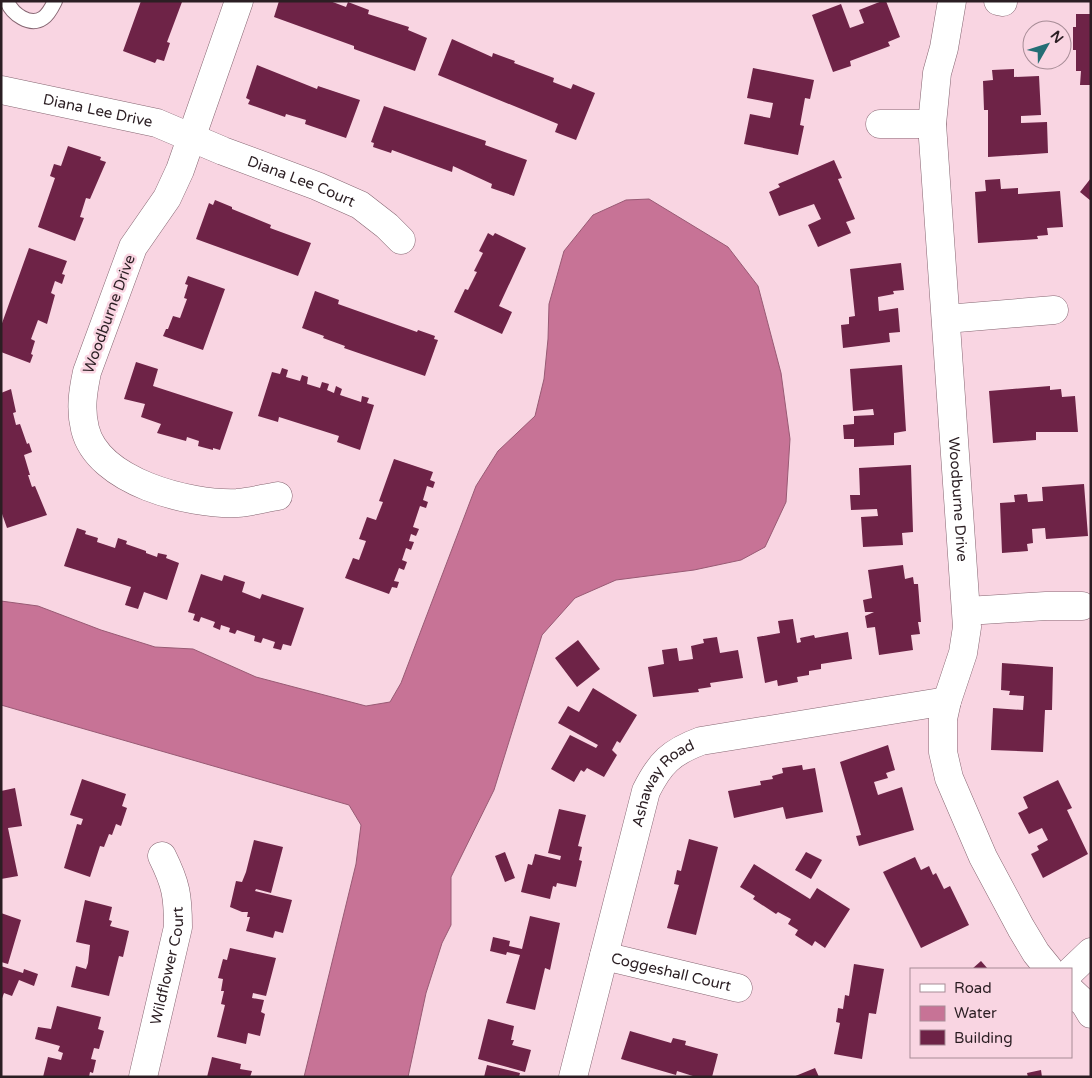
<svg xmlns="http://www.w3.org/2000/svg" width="1092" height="1078" font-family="'Varela Round',sans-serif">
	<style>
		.water { fill: #c77396; stroke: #985a74 }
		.building { fill: #6e2347 }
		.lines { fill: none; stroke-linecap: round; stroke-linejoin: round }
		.lane-casing { stroke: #866672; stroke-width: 16 }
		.street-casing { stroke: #866672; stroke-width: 29 }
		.lane { stroke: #fff; stroke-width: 14 }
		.street { stroke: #fff; stroke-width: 28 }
		.labels { text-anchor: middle; stroke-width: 5; stroke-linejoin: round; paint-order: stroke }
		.street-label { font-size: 15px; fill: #2b1e23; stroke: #f9d5e2 }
	</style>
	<rect width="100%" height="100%" fill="#f9d5e2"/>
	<path class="water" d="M649,199l79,48 30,39 23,87 9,66 -4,63 -21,45 -24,13 -47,10 -78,10 -41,18 -33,37 -48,155 -43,87v48l-9,18 -16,50 -18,84h-104l52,-213 5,-39 -12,-20 -348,-100v-104l37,5 63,24 54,17 38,2 63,28 110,29 24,-4 11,-19 75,-197 22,-35 37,-35 9,-37 4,-40 1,-35 15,-53 29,-36 33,-15z"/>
	<path class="building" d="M141,1l41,1 -15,40 3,1 -6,18 -7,-2 -2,4 -32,-12z
		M279,1h51l16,6 2,-5 21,8 -1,4 41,13 -1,3 19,8 -12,33 -61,-22v-3l-80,-29z
		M882,1h4l14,36 -12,5 2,4 -40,15 1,5 -18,6 -21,-57 29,-11 9,24 14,-5 -5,-13z
		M1076,14h15v71h-11l1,-14h-5v-21h-3v-23h3z
		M452,39l40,18 1,-4 22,8 -1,2 40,15 -1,4 18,7 2,-5 22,9 -19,47 -21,-8 3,-8 -120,-49z
		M257,65l60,24 1,-3 42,14 -14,38 -41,-14 1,-4 -20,-6 -1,3 -37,-13 2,-4 -4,-2z
		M753,68l61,12 -4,19 -5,-1 -5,27 4,1 -6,29 -54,-11 6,-30 20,4 3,-15 -26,-5z
		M1014,69v8l25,-1 2,39 -20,1v7l26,-1 1,31 -60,4v-47h-4l-1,-29 10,-1 -1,-10z
		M384,106l102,35 -1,4 42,15 -13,36 -23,-8 1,-4 -39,-18 -1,6 -60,-22 -1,3 -18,-6 1,-4 -3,-1z
		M68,146l33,11 -1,3 6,2 -16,37 -4,-1 -6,19 4,1 -9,23 -37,-14 17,-49 -5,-2 4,-12 7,2z
		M834,160l8,18 -4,1 17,40 -9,3 5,11 -33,14 -10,-22 13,-6 -7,-15 -35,12 -10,-24 11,-5 -2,-3z
		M1091,178v23l-11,-9z
		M1000,179l1,10 17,-1v6l42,-3 3,36 -16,1 1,7 -11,1 1,3 -60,4 -3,-51 11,-1 -1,-11z
		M215,200l17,7v2l39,16 -1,3 41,15 -13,33 -102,-37 13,-36 4,2z
		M488,233l5,3 2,-3 31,15 -27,58 13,6 -10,22 -48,-22 11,-23 3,1 9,-18 -3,-1 9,-18 -4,-2z
		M29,248l38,13 -5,13 3,1 -3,9 -7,-3 -4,12 4,2 -8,29 -9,-4 -7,19 4,2 -4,13 2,1 -3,8 -29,-11v-26z
		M901,263l3,27 -11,1 1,3 -16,3 1,14 19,-3 2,24 -11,1 1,9 -47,6 -2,-23 8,-1v-7l6,-1 -5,-47z
		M188,276l37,13 -22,61 -40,-14 3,-7h2l5,-13 7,2 7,-19 -3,-1 4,-13 -3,-1z
		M315,291l24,9 -1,4 79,28 1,-2 17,6 -1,3 4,1 -13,36 -81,-28 1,-2 -22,-8 1,-2 -22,-8z
		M136,362l22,7 -5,17 80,26 -13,38 -7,-2v2l-15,-4 1,-5 -12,-4 -1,4 -29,-8 4,-9 -20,-7 4,-13 -21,-5z
		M902,365l4,66 -12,2v12l-40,2v-8h-10l-1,-14 11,-1v-8l20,-1 -1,-6 -20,2 -3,-42z
		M282,368l6,2 -2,7 14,4 2,-6 6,2 -1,7 13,4 2,-6 7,2 -2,6 7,3 2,-7 6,3 -2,6 21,7 1,-6 7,2 -2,5 7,2 -14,45 -23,-8 2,-6 -60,-19 -1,5 -20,-6 14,-44 8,2z
		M1050,386v4l11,-1 1,8 13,-1 3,36h-42v8l-43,3 -4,-52z
		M11,389l5,23 -3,1 3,12 4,-1 7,20 2,-1 3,9 -8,3 6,20h-2l4,12 3,-1 12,29 -40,13 -6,-17v-118z
		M394,459l39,13 -3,8 5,2 -2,6 -6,-2 -4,14 5,2 -2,6 -6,-2 -7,21 6,2 -3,7 -5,-2 -2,7 5,1 -3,8 -5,-2 -4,12 5,2 -3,8 -5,-2 -5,13 5,1 -2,6 -5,-1 -3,7 -44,-16 8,-20 6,2 7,-19 -7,-2 8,-22 9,3 7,-18 -4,-1z
		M911,465l2,67 -11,1 1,12 -40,2 -2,-30 17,-1 -1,-7 -26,1 -1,-15h10l-1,-27z
		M1084,484l4,52 -42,3 -1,-11 -13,1 1,14 -6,1 1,7 -26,2 -2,-50 15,-1 -1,-7 13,-1 1,8 15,-1 -1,-14z
		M77,528l9,3 -1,3 13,4 -1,4 18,6 3,-10 9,3 -1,3 20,7v2l11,4 1,-4 9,2 -1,3 13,5 -12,37 -23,-8 -6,17 -13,-4 6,-18 -67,-21z
		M903,565l2,14 8,-2 1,7h4l3,38h-3l2,12 -9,1 2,15 -34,5 -4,-28 -8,1 -2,-12 9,-4h-9l-2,-12 9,-2 -4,-28z
		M201,574l21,7 2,-6 21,7 -3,10 18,7 2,-5 42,14 -13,38 -8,-2 -2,6 -8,-2 2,-6 -12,-4 -2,5 -7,-2 1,-5 -18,-6 -2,4 -6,-2 1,-4 -9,-3 -1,5 -7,-3 2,-5 -14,-5 -2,5 -6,-2 2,-6 -7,-2z
		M793,619l4,24 4,-1 -1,-4 14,-3 1,3 33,-6 4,27 -31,5v5l-12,2v4l-12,2 1,5 -20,4 -1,-6 -12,3 -8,-46 23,-4 -2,-12z
		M717,637l3,16 18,-3 5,28 -33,5 1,4 -13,2 1,3 -46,5 -5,-30 16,-3 -2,-14 15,-2 2,13 14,-2 -2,-13 13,-3 -1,-4z
		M578,640l22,29 -23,18 -22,-29z
		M1002,663l51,4 -1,43h-7l-2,42 -52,-2 2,-42 30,2 1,-14 -15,-1 1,-4 -9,-1z
		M593,688l44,27 -17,28 -3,-2 -5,9 5,5 -13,22 -17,-9 -3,4 -3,-2 -7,12 -23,-13 19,-34 26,13 2,-3 -40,-22 10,-17 11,6z
		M888,745l7,25 -9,3 2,5 -14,4 4,13 24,-8 12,43 -55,16 -3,-10 5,-1 -21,-73z
		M802,765l1,5 12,-2 8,44 -37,7 -3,-12 -49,11 -6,-27 33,-6 -1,-4 13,-2 -1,-3 11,-3 -1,-5z
		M82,779l44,15 -4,12 5,2 -6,18 -5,-2 -4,11 -3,-1 -5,13 -4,-1 -10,31 -26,-9 13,-44 4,1 2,-6 -13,-4z
		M1058,780l14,28 -5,2 21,44 -45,24 -12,-24 8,-4 -2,-4 11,-6 -6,-12 -13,6 -11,-21 10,-5 -5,-11z
		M15,788l7,38 -14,2 10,48 -17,3v-88z
		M559,809l27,6 -8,31 4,1 -3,13 3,1 -6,26 -19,-4 -1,4 -3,-1 -3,13 -29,-7 7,-28 4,1 3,-11 25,6 1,-4 -13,-3z
		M689,839l29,8 -22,88 -29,-7 12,-43 -5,-1 3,-14 4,1z
		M254,840l29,7 -12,46 -15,-4 -1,2 37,9 -9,33 -8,-2 -2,7 -27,-7 4,-14h-3l1,-5h-6l-12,-5 6,-26 6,1 4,-10z
		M505,852l10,26 -10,4 -10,-26z
		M806,852l16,8 -11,19 -16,-9z
		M915,857l6,13 8,-4 4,9 3,-2 8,16 6,-3 19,39 -48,23 -38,-76z
		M754,864l56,35 7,-11 33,21 -25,39 -10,-7 -3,5 -17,-11 3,-5 -10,-6 3,-5 -13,-7 -2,2 -23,-15 2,-3 -15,-9z
		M85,900l27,7 -3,13 3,1 -2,5 19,5 -6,26 -4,-1 -10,40 -38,-9 5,-21 10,3 2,-6 2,-18 -14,-3z
		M1,913l20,7 -13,44 -7,-2z
		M530,916l30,7 -10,47 -5,-2 -10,42 -29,-7 14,-48 -13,-3 -1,3 -16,-4 3,-14 17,4 -1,5 13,3z
		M230,948l46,10 -10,38 -13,-3 -1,5 12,2 -3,12 4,2 -5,22 -12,-3 -2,11 -29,-7 8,-32 -4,-1 3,-13h-3l2,-12 -5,-1 5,-19 4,1z
		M981,961l7,8h-16z
		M854,964l30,5 -8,45 -7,-1 -7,46 -28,-5 6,-31 -4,-1 2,-14 5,1 2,-14 4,1z
		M1,966l22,7 1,-4 14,5 -4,12 -15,-6 -7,16 -8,-3 -3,8z
		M57,1006l44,11 -3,12 6,2 -5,18 -5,-1 -3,11 5,1 -3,13 -3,-1 -1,5h-46l5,-20 13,3 2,-7 -5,-2 2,-5 -25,-7 3,-12 13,2z
		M488,1019l26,7 -3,14h3l-2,5 19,5 -6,22 -47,-13z
		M630,1031l41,12 2,-5 13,3 -1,4 33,9 -6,23h-16l-19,-6 -1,4 -55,-16z
		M212,1057l29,7 -1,5 12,2 -2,6h-43z
		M487,1065l33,8 -1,4h-35z
		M815,1068l4,9h-26z
		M1041,1070l1,7h-14l-1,-4z"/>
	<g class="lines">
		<defs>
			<path id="lane" d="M7,1c5,13 23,26 36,17 6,-4 9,-11 12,-17"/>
			<g id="street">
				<path d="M239,1l-59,169 -13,28 -34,49 -46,125c-4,19 -7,37 -2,57 13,53 104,76 152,74 14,-1 28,-5 41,-7"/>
				<path id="s1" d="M952,1l-8,47 -7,25 -5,51 35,503 -4,26 -16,48 -4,18v33l6,26 34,79 38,71 15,25 13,16"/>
				<path d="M998,1l5,1"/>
				<path id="s2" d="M1,90l156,33 66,28 94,35 43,19 27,21 14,14"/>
				<path d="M880,124h52"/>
				<path d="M946,319l108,-9"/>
				<path d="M967,611l79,-5h36"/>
				<path id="s3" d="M604,956l134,32"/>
				<path d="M1071,971l20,-19"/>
				<path d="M1071,991l14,13 6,10"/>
				<path id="s4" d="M143,1077l35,-150c0,-31 -2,-43 -16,-71"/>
				<path id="s5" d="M573,1077l73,-286c14,-28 25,-39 55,-50l246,-40"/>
			</g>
		</defs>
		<use href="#lane" class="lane-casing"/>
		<use href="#street" class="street-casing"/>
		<use href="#lane" class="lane"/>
		<use href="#street" class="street"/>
	</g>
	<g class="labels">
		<g class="street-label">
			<text dy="5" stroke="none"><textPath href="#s2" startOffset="99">Diana Lee Drive</textPath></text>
			<text dy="5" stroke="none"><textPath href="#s2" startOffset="315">Diana Lee Court</textPath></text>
			<text transform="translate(109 314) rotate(-70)" y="5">Woodburne Drive</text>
			<text dy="5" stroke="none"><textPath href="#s1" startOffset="501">Woodburne Drive</textPath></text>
			<text dy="5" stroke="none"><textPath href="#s5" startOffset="311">Ashaway Road</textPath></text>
			<text dy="5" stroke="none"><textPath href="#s4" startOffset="114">Wildflower Court</textPath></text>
			<text dy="5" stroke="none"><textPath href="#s3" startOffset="69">Coggeshall Court</textPath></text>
		</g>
	</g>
	<rect width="1092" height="1078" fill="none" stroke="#2b1e23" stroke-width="5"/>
	<rect x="910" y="968" width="162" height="90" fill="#f9d5e2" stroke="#a78c96"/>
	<rect x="920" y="984" width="25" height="8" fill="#ffffff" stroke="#a78c96"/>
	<text x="954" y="993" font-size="15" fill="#2b1e23">Road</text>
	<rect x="920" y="1006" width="25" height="15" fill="#c77396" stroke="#a78c96"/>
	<text x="954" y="1018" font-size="15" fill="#2b1e23">Water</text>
	<rect x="920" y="1030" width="25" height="15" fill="#6e2347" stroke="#a78c96"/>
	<text x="954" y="1043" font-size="15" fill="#2b1e23">Building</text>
	<g transform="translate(1047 45) rotate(51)"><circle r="24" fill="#f9d5e2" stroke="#a78c96"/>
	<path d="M0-4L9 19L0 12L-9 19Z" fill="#246e75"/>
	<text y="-8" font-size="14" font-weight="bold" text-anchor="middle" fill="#2b1e23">N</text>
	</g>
</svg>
